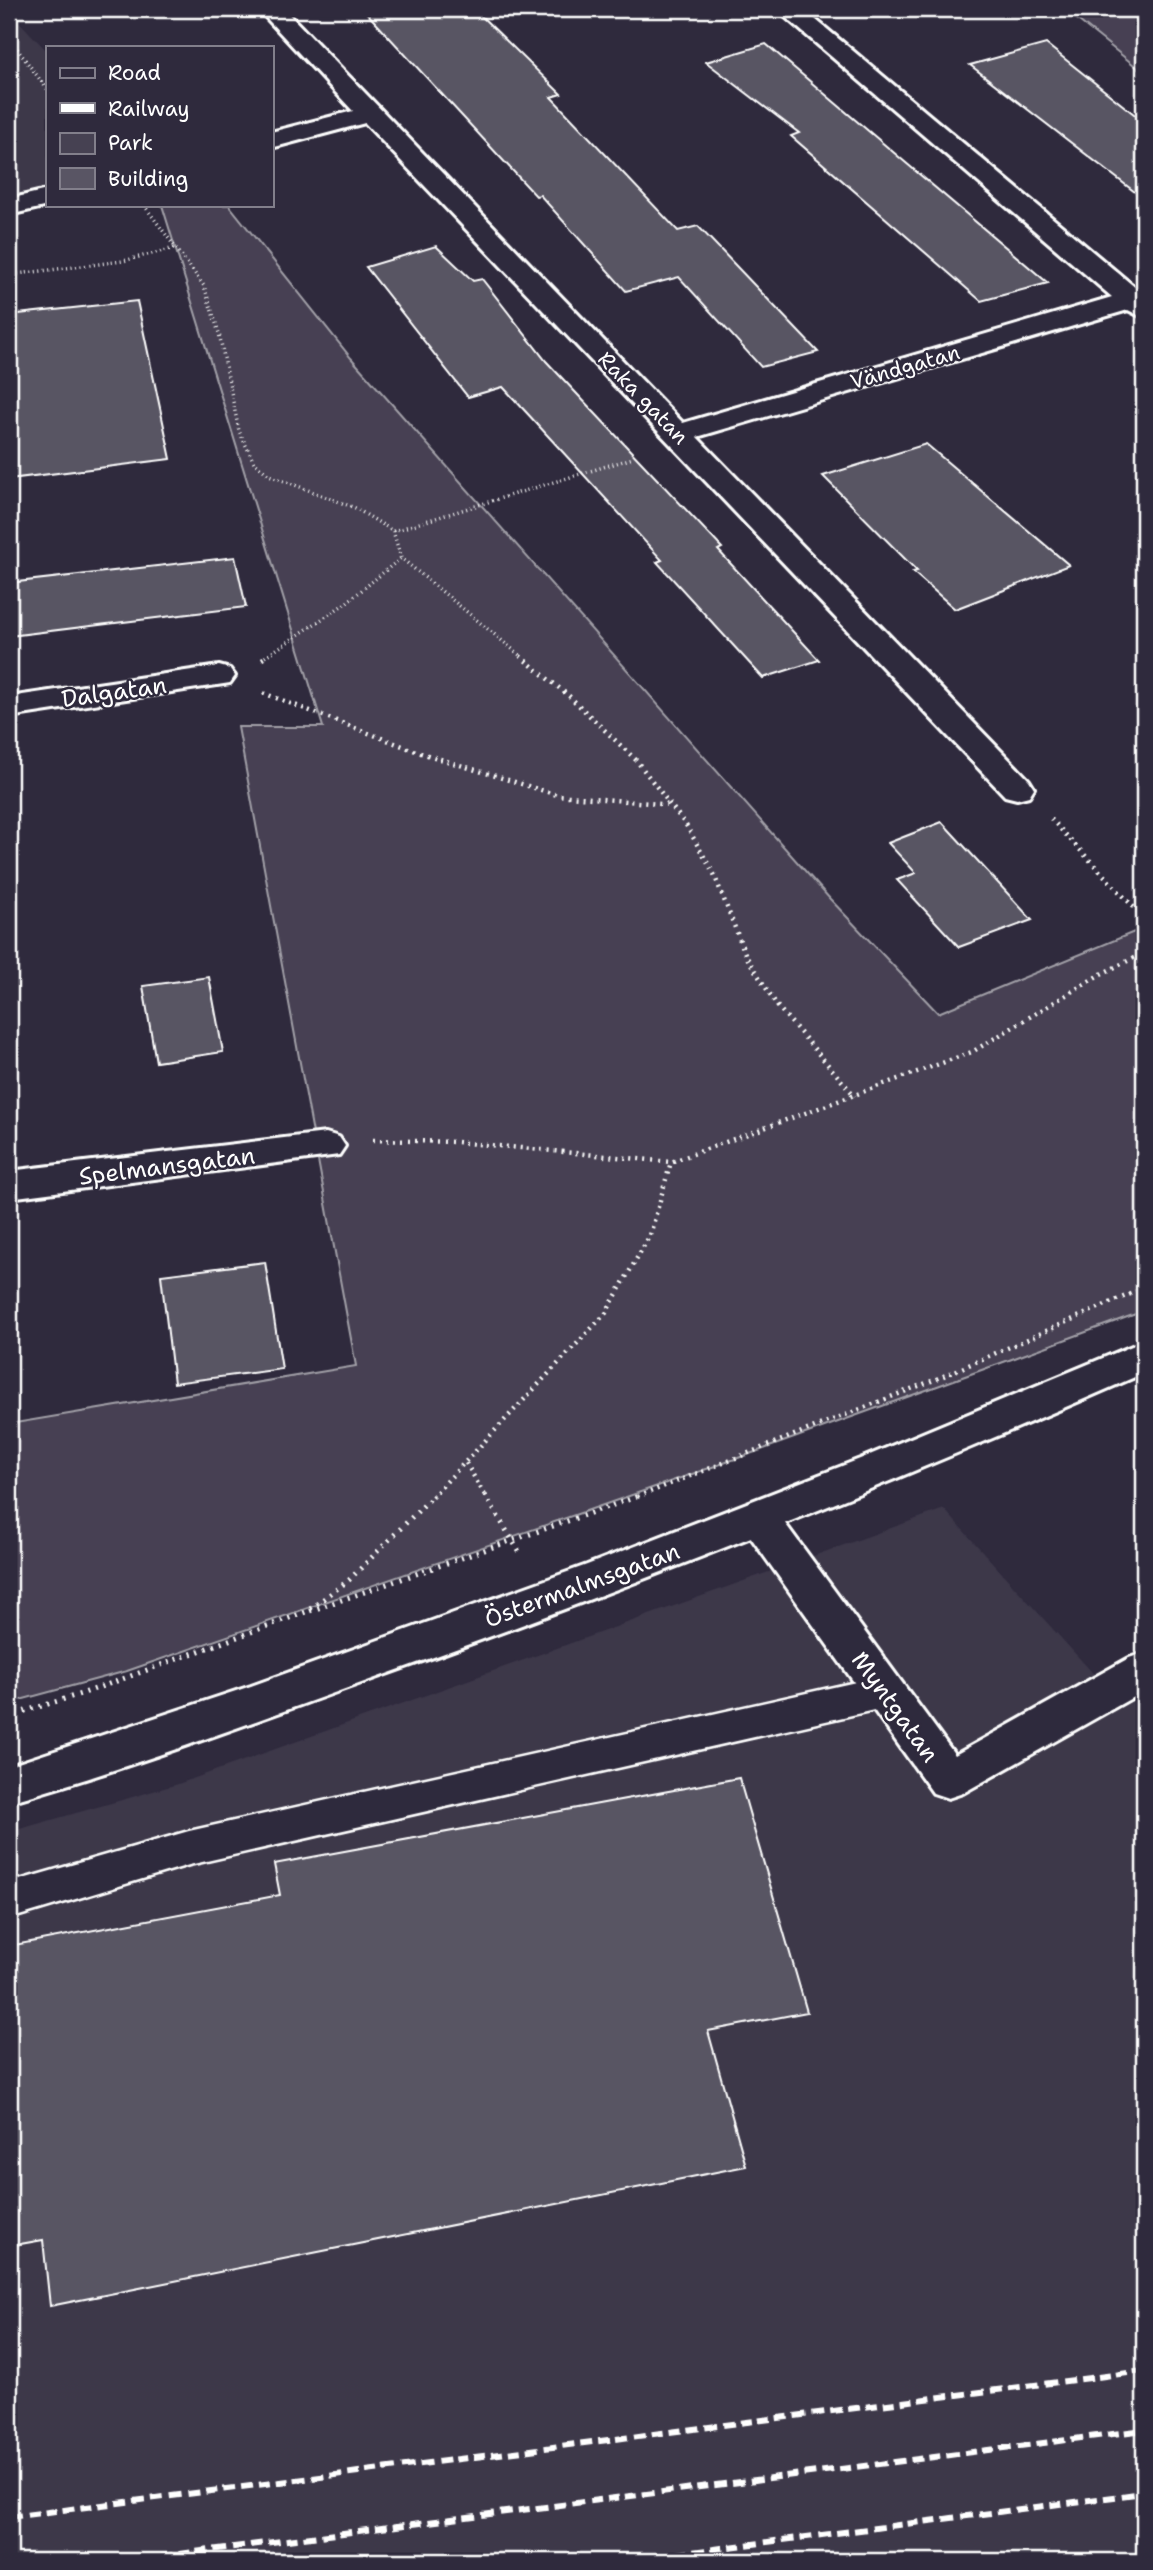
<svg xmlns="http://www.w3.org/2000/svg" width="1153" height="2570" font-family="'Shantell Sans',sans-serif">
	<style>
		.built { fill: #3c3749 }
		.green { fill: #464152; stroke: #a2a0a8; stroke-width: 2 }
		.building { fill: #595564; stroke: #fff; stroke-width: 2 }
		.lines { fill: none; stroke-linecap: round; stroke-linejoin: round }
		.lane-casing { stroke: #fff; stroke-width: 5 }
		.street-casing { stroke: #fff; stroke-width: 6 }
		.secondary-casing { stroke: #fff; stroke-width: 6 }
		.path-far2 { stroke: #fff; stroke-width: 3.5; stroke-dasharray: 1 3.5; stroke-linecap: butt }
		.path-far1 { stroke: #fff; stroke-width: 4.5; stroke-dasharray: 2 5; stroke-linecap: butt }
		.path { stroke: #fff; stroke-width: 5; stroke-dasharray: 2 6; stroke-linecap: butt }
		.lane { fill: #2f2a3d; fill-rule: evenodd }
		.street { fill: #2f2a3d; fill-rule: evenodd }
		.secondary { fill: #2f2a3d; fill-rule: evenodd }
		.rail { stroke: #fff; stroke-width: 6; stroke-dasharray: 12 6; stroke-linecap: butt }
		.labels { text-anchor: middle; stroke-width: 5; stroke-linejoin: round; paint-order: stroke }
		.far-street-label { font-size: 21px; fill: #fff; stroke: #2f2a3d }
		.street-label { font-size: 24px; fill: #fff; stroke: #2f2a3d }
	</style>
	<rect width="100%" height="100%" fill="#2f2a3d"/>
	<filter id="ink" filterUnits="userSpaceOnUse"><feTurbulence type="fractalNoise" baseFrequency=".0143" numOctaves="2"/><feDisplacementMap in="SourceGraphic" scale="14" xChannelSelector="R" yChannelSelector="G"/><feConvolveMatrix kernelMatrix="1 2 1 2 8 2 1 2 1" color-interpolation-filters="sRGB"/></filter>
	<g filter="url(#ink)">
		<path class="built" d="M9,11l38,40v146l-38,8z
			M944,1509l156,172 44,-27v898l-71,9h-1064v-729l169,-48z"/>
		<path class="green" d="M1064,9h80v64z
			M162,205h67l122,153 479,541 108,114 206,-85v383l-383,139 -634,221 -118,32v-279l347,-58 -118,-639h85z"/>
		<path class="building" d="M363,9h111l87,85 -10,3 127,134 20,-5 120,126 -57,15 -82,-90 -53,14 -86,-96 -4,1z
			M766,44l133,113 149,126 -67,18 -190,-165 8,-3 -93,-71z
			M1046,44l98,78v77l-174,-134z
			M436,246l37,35 9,-2 64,82 176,187 -4,2 101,110 -56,18 -106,-116 5,-2 -159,-173 -35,10 -102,-130z
			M137,301l34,158 -162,20v-164z
			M926,444l143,121 -114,44 -42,-37 4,-1 -94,-95z
			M235,557l11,50 -237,29v-53z
			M942,822l90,98 -73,27 -62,-67 19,-7 -28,-30z
			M209,977l14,75 -67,10 -13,-76z
			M265,1262l17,107 -108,14 -13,-108z
			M739,1778l68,234 -99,19 38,135 -696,140 -7,-66 -34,6v-300l271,-51 -6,-31z"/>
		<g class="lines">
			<defs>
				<path id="lane" d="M883,1676l14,5 5,11 -5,11 -14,5 -694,157 -180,54v-36l180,-52z"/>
				<path id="street" d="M258,9h26l399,414 429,-126 -336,-288h27l340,285 1,24 -16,-8 -431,127 332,343 5,8 -5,8 -12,3 -12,-3 -640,-673 -94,25v-16l82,-21z
					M47,190v15h5l-43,10v-16z
					M219,666l11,3 5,7 -5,7 -221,34v-20z
					M326,1133l13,4 6,9 -6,9 -330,43v-27z
					M759,1502l14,5 182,248 174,-97 15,-5v38l-181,102 -15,5 -15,-5 -188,-264 -6,-11 6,-11z"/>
				<path id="secondary" d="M1144,1341v32c-255,112 -514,215 -777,308 -118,42 -237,87 -358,121v-36l242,-80 336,-121 273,-106z"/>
			</defs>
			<use href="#lane" class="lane-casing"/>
			<use href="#street" class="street-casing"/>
			<use href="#secondary" class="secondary-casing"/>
			<path class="path-far2" d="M9,38l38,51
				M144,205l60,81 15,47 20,98 15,31 15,13 86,33 38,23 8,27 121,99
				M9,275l114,-14 52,-13
				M393,531l240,-73
				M265,657l81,-54 55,-45"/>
			<path class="path-far1" d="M520,656l49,40 67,64 50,65 28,49 32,82 32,51 77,89
				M262,659l5,-3
				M263,693l158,60 136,42 115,10
				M1051,819l93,99
				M373,1140l83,2 215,20 301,-110 127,-77 45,-22
				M466,1463l20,34
				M432,1497l174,-184 44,-78 21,-73
				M637,1497l302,-119 205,-90"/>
			<path class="path" d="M485,1495l35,58
				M310,1611l332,-116
				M9,1716l75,-23 222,-81 43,-32 85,-85"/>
			<use href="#lane" class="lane"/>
			<use href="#street" class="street"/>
			<use href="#secondary" class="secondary"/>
			<path class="rail" d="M9,2517l1135,-146
				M125,2561l1019,-131
				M622,2561l522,-68"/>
		</g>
	</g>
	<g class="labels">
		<g class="far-street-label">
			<text transform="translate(905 367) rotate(-16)" y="7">Vändgatan</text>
			<text transform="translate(643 398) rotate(46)" y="7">Raka gatan</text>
		</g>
		<g class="street-label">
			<text transform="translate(114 692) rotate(-8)" y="8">Dalgatan</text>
			<text transform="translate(167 1166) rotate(-7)" y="8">Spelmansgatan</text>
			<text transform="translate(582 1585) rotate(-20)" y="8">Östermalmsgatan</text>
			<text transform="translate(895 1707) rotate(54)" y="8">Myntgatan</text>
		</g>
	</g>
	<rect width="1153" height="2570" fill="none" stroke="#2f2a3d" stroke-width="35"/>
	<rect x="18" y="18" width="1118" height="2535" fill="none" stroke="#fff" stroke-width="2.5" filter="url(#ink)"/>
	<rect x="46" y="46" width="228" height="161" fill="#2f2a3d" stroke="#827f8b" stroke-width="2"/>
	<rect x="60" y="68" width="35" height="10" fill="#2f2a3d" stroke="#827f8b" stroke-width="2"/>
	<text x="108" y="80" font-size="21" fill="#ffffff">Road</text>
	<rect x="60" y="103" width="35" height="10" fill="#ffffff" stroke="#827f8b" stroke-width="2"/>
	<text x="108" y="116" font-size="21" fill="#ffffff">Railway</text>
	<rect x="60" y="133" width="35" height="21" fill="#464152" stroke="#827f8b" stroke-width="2"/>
	<text x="108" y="150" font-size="21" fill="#ffffff">Park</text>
	<rect x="60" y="168" width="35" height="21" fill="#595564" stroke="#827f8b" stroke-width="2"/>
	<text x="108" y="186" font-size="21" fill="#ffffff">Building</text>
</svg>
